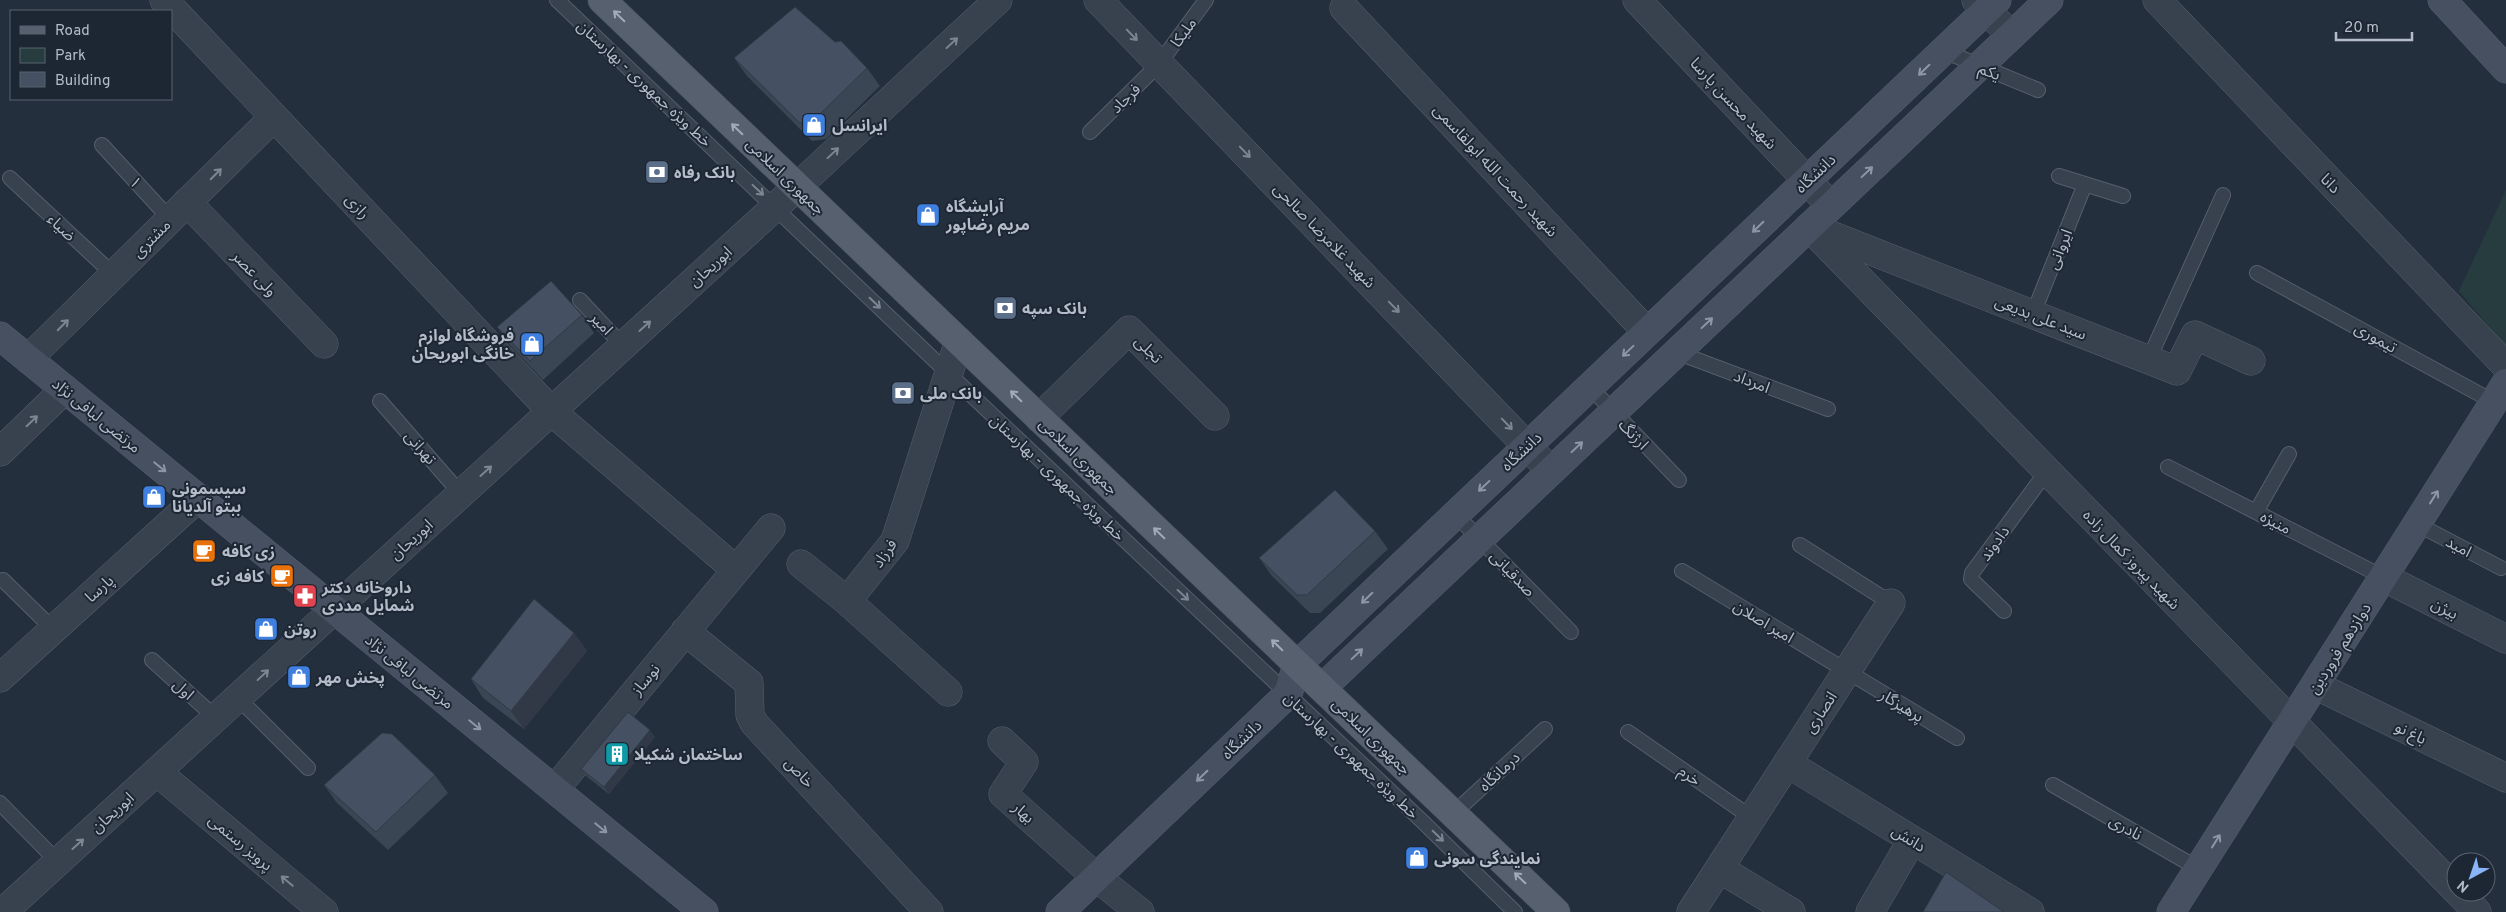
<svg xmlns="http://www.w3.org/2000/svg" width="2506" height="912" font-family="Overpass,'Noto Sans Arabic',sans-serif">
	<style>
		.green { fill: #263c3f }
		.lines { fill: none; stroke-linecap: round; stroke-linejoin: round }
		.service-casing { stroke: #565f6c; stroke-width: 16 }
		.minor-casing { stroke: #565f6c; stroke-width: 29 }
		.tertiary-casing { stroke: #565f6c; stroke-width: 29 }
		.secondary-casing { stroke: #565f6c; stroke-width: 29 }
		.primary-casing { stroke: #414a57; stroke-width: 29 }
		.service { stroke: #38414e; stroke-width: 14 }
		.minor { stroke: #38414e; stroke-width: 28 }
		.tertiary { stroke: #38414e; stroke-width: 28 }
		.secondary { stroke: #465061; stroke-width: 28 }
		.primary { stroke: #56606e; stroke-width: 28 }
		.wall { fill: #3b4654 }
		.shaded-wall { fill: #303945 }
		.building { fill: #455162; stroke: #303945 }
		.oneway { stroke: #a1aab7 }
		.oneway2 { stroke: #7c8592 }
		.oneway3 { stroke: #8e96a5 }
		.labels { text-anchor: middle; stroke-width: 4; stroke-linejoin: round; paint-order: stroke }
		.street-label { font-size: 16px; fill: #b4bcc9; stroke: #1d2633 }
		.poi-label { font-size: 16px; font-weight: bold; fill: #b4bcc9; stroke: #1d2633; text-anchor: start }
	</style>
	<rect width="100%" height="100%" fill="#242f3e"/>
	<path class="green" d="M2506,190v157l-47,-56z"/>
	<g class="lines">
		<defs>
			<path id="service" d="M557,0l391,373 474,448 93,91
				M1944,51l94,39
				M1090,132l69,-68 47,-64
				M102,145l68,74
				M2059,176l64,20
				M10,178l104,97
				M2257,273l237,129
				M580,300l43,46
				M2033,314l52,-130
				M1676,352l152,57
				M2149,359l74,-164
				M1590,387l89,93
				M380,401l81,93
				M2168,467l215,110
				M2256,512l33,-58
				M1455,514l116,118
				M2417,524l84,44
				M1800,545l91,58
				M1682,571l275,167
				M3,580l50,49
				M2004,611l-29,-28 -4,-4 1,-6 75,-102
				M152,660l64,58
				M238,698l70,70
				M1628,732l124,86
				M2053,785l146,84
				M0,803l58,59
				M1453,814l92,-85"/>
			<path id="minor" d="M164,0l387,411 185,159
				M1098,0l453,471
				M1637,0l194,206
				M1976,0l35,35
				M2157,0l349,366
				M1344,8l303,324
				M797,187l201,-187
				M187,202l137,142
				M1809,227l647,663
				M1818,230l359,141 18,-36 56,26
				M28,359l246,-242
				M1039,418l90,-88 86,86
				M0,452l65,-63
				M801,564l46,37
				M2383,577l123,62
				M685,631l64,52 1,32 4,8 175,189
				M0,678l198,-180
				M2315,685l191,93
				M948,692l-101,-91 48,-60 64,-200
				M1002,741l22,21 -21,32 93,83 44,35
				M1787,763l243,149
				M157,772l167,140
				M555,789l216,-261
				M1720,869l71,43
				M2458,892l19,20
				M1691,912l200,-309
				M1870,912l42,-72"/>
			<path id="tertiary" d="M3,912l794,-725"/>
			<path id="secondary" d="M2442,0l64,69
				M0,336l704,576
				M1322,688l727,-688
				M1060,912l228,-218 9,-29 700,-665
				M2171,912l335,-529"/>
			<path id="primary" d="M602,0l954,912"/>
		</defs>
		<use href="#service" class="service-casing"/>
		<use href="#minor" class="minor-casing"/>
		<use href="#tertiary" class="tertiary-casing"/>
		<use href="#secondary" class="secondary-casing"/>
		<use href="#primary" class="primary-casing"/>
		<use href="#service" class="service"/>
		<use href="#minor" class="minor"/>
		<use href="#tertiary" class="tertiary"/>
		<use href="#secondary" class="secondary"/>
		<use href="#primary" class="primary"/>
	</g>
	<path class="wall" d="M835,42l32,26 13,18 -54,53 -14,2 -65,-65 -13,-18z
		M582,315l12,18 -51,47 -33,-35 -13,-18z
		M1375,531l13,18 -68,64h-10l-38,-37 -13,-18z
		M574,633l13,18 -63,78 -41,-31 -12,-19z
		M655,737l-46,57 -23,-18 -5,-7z
		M435,775l13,18 -60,57 -51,-47 -13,-18z"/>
	<path class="shaded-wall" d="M574,633l13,18 -63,78 -13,-18z
		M650,730l5,7 -46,57 -5,-7z"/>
	<path class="building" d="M795,7l40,35 6,-1 26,27 -54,53 -13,2 -66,-65z
		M551,281l31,34 -52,46 -33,-34z
		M1335,490l40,41 -68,64h-10l-38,-37z
		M534,599l40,34 -63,78 -40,-32z
		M628,712l22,18 -46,57 -23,-18z
		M382,733l10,1 43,41 -59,57 -52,-47z
		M1946,872l58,40h-81z"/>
	<defs><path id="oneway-shaft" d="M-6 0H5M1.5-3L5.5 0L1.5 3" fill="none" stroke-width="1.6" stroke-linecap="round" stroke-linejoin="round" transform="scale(1.25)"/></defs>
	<g class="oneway">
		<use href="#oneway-shaft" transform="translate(619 16) rotate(-136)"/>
		<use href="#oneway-shaft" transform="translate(737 129) rotate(-136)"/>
		<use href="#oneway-shaft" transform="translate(1016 396) rotate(-136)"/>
		<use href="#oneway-shaft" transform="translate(1159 533) rotate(-136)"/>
		<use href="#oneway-shaft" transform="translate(1277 645) rotate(-136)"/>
		<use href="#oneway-shaft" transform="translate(1520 878) rotate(-136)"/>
	</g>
	<g class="oneway2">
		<use href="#oneway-shaft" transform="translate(1132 35) rotate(46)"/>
		<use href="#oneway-shaft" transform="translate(952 43) rotate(-43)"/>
		<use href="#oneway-shaft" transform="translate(1245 152) rotate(46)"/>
		<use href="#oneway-shaft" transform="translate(833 153) rotate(-43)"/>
		<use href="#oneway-shaft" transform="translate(216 174) rotate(-45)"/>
		<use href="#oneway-shaft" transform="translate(758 190) rotate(43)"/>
		<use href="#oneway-shaft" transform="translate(875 303) rotate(44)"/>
		<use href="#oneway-shaft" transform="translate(1394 307) rotate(46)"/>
		<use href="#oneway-shaft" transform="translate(63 325) rotate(-45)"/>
		<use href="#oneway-shaft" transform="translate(645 326) rotate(-42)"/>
		<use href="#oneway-shaft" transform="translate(32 421) rotate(-44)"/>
		<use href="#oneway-shaft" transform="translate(1507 424) rotate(46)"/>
		<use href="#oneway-shaft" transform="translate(486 471) rotate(-42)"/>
		<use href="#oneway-shaft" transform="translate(1183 595) rotate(43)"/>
		<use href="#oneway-shaft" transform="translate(263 675) rotate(-43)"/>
		<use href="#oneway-shaft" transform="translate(1438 836) rotate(44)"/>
		<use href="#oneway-shaft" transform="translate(78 844) rotate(-42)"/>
		<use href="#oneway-shaft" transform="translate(287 881) rotate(-140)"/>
	</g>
	<g class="oneway3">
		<use href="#oneway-shaft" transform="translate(1924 70) rotate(136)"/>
		<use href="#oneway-shaft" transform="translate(1867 172) rotate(-43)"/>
		<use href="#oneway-shaft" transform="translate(1758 227) rotate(136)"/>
		<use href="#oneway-shaft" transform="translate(1707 323) rotate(-43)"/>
		<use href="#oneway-shaft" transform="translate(1628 351) rotate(137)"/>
		<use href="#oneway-shaft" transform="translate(1577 447) rotate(-43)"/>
		<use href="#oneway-shaft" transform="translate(160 467) rotate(39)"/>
		<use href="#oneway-shaft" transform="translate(1484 486) rotate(137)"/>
		<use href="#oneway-shaft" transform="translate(2434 497) rotate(-58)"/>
		<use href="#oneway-shaft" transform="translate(1367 598) rotate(136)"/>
		<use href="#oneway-shaft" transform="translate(1357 654) rotate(-43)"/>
		<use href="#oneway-shaft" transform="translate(475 725) rotate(39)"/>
		<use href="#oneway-shaft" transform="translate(1202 776) rotate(136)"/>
		<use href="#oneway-shaft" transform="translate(601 828) rotate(39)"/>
		<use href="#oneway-shaft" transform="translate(2216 841) rotate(-58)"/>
	</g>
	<defs>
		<symbol id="shop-square" viewBox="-11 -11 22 22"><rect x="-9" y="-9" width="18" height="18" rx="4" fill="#3f7fe0" stroke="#1d2633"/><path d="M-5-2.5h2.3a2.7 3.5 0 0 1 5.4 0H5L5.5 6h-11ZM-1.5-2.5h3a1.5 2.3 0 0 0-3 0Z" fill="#fff"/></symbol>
		<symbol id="bank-square" viewBox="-11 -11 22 22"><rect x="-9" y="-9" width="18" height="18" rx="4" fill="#5c6f8a" stroke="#1d2633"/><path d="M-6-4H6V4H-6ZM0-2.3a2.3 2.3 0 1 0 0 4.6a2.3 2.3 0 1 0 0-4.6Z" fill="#fff"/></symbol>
		<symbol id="cafe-square" viewBox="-11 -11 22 22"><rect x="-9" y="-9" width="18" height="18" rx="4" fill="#e8710a" stroke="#1d2633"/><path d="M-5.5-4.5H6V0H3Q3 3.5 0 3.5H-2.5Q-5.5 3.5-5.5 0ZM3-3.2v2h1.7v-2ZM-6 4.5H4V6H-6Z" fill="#fff"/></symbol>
		<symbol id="pharmacy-square" viewBox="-11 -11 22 22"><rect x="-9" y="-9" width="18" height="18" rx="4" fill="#e0444e" stroke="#1d2633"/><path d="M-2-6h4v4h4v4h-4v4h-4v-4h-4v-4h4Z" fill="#fff"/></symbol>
		<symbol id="building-square" viewBox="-11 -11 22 22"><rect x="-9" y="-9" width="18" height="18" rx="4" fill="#0f9aa8" stroke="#1d2633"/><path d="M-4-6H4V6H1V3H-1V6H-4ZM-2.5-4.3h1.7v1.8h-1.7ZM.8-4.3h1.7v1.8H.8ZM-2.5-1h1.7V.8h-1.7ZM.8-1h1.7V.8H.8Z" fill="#fff"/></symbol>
	</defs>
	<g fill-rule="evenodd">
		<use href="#shop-square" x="800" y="111" width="28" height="28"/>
		<use href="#bank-square" x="643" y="158" width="28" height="28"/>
		<use href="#shop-square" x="914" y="201" width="28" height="28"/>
		<use href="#bank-square" x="991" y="294" width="28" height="28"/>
		<use href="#shop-square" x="518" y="330" width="28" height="28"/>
		<use href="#bank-square" x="889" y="379" width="28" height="28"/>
		<use href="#shop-square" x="140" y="483" width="28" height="28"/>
		<use href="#cafe-square" x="190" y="537" width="28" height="28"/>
		<use href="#cafe-square" x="268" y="562" width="28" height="28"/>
		<use href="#pharmacy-square" x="291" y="582" width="28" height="28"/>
		<use href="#shop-square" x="252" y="615" width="28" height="28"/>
		<use href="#shop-square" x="285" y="663" width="28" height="28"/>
		<use href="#building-square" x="603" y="740" width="28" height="28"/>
		<use href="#shop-square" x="1403" y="844" width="28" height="28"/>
	</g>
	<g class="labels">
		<g class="street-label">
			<text transform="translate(1183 32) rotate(-54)" y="6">ملیکا</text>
			<text transform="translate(1990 71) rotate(22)" y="6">یکم</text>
			<text transform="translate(645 83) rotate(43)" y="6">خط ویژه جمهوری - بهارستان</text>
			<text transform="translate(1125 98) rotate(-44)" y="6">فرجاد</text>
			<text transform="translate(1734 103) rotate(47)" y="6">شهید محسن پارسا</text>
			<text transform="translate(1496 170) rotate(47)" y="6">شهید رحمت الله ابولقاسمی</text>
			<text transform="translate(1815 173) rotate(-43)" y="6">دانشگاه</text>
			<text transform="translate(786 176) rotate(44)" y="6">جمهوری اسلامی</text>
			<text transform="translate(136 182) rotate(48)" y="6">۱</text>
			<text transform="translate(2331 183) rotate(46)" y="6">دانا</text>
			<text transform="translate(358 206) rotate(47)" y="6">رازی</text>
			<text transform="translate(62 227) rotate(43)" y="6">ضیاء</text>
			<text transform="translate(1325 235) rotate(46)" y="6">شهید غلامرضا صالحی</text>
			<text transform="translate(151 238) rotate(-45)" y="6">مشتری</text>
			<text transform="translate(2059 249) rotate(-68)" y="6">ایروانی</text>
			<text transform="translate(710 266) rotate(-42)" y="6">ابوریحان</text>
			<text transform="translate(255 273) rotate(46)" y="6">ولی عصر</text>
			<text transform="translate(2041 317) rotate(21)" y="6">سید علی بدیعی</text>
			<text transform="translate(602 323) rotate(47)" y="6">امیر</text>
			<text transform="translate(2376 337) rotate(29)" y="6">تیموری</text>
			<text transform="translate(1149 349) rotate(45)" y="6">تجلی</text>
			<text transform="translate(1752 381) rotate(21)" y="6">امرداد</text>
			<text transform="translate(97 415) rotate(39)" y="6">مرتضی لبافی نژاد</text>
			<text transform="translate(1634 434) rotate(46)" y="6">ارژنگ</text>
			<text transform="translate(421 447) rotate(49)" y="6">تهرانی</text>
			<text transform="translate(1521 451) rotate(-43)" y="6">دانشگاه</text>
			<text transform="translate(1079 456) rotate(44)" y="6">جمهوری اسلامی</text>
			<text transform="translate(1058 477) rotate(43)" y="6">خط ویژه جمهوری - بهارستان</text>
			<text transform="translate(2276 522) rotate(27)" y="6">منیژه</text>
			<text transform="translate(411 539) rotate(-42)" y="6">ابوریحان</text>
			<text transform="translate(1994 543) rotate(-54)" y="6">دادوند</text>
			<text transform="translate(2459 546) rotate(28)" y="6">امید</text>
			<text transform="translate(884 553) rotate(-55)" y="6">فرزاد</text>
			<text transform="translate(2132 559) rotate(46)" y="6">شهید پیروز کمال زاده</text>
			<text transform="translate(1513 573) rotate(46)" y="6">صدقیانی</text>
			<text transform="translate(99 588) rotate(-42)" y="6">پارسا</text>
			<text transform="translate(2445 608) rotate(27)" y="6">بیژن</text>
			<text transform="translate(1764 621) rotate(31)" y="6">امیر اصلان</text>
			<text transform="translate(2339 648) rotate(-58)" y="6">دوازدهم فروردین</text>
			<text transform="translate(410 671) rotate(39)" y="6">مرتضی لبافی نژاد</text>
			<text transform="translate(645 679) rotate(-50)" y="6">نوساز</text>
			<text transform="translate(184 689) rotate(42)" y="6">اول</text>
			<text transform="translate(1902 705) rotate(31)" y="6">پرهیزگار</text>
			<text transform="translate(1820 712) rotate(-57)" y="6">انصاری</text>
			<text transform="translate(2411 732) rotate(26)" y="6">باغ نو</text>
			<text transform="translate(1372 736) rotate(44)" y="6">جمهوری اسلامی</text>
			<text transform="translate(1241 739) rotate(-44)" y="6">دانشگاه</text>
			<text transform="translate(1352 755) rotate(43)" y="6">خط ویژه جمهوری - بهارستان</text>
			<text transform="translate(1499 771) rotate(-43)" y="6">درمانگاه</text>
			<text transform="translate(800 772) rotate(47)" y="6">خاص</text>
			<text transform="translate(1690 775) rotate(35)" y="6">خرم</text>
			<text transform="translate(112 812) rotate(-42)" y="6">ابوریحان</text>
			<text transform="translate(1024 812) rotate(42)" y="6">بهار</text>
			<text transform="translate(2126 827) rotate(30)" y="6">نادری</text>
			<text transform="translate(1909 838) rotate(32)" y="6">دانش</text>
			<text transform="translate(241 842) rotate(40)" y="6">پرویز رستمی</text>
		</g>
		<g class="poi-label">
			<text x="832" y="131">ایرانسل</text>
			<text x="674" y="178">بانک رفاه</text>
			<text x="946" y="212">آرایشگاه<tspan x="946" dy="18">مریم رضاپور</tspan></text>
			<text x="1022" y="314">بانک سپه</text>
			<text x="514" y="341" text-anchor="end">فروشگاه لوازم<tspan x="514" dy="18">خانگی ابوریحان</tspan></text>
			<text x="920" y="399">بانک ملی</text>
			<text x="172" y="494">سیسمونی<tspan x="172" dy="18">ببتو آلدیانا</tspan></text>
			<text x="222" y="557">زی کافه</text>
			<text x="264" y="582" text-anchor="end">کافه زی</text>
			<text x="322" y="593">داروخانه دکتر<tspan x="322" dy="18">شمایل مددی</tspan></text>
			<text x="284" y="635">روتن</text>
			<text x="316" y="683">پخش مهر</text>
			<text x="634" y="760">ساختمان شکیلا</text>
			<text x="1434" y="864">نمایندگی سونی</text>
		</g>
	</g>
	<rect x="10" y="10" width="162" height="90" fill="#1d2633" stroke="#59626f"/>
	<rect x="20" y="26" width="25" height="8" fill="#56606e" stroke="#59626f"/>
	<text x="55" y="35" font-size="15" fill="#b4bcc9">Road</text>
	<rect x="20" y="48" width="25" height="15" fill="#263c3f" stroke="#59626f"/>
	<text x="55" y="60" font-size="15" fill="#b4bcc9">Park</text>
	<rect x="20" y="72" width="25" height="15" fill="#455162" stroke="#59626f"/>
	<text x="55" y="85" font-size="15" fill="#b4bcc9">Building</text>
	<g transform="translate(2471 877) rotate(220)"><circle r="24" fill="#1d2633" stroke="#59626f"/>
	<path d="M0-4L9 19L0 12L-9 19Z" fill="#8ab4f8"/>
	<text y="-8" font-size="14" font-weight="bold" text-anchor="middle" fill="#b4bcc9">N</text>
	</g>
	<path d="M2336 32v8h76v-8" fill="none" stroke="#b4bcc9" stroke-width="2.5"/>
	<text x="2344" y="32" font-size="15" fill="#b4bcc9" stroke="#1d2633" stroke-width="4" paint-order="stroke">20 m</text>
</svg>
